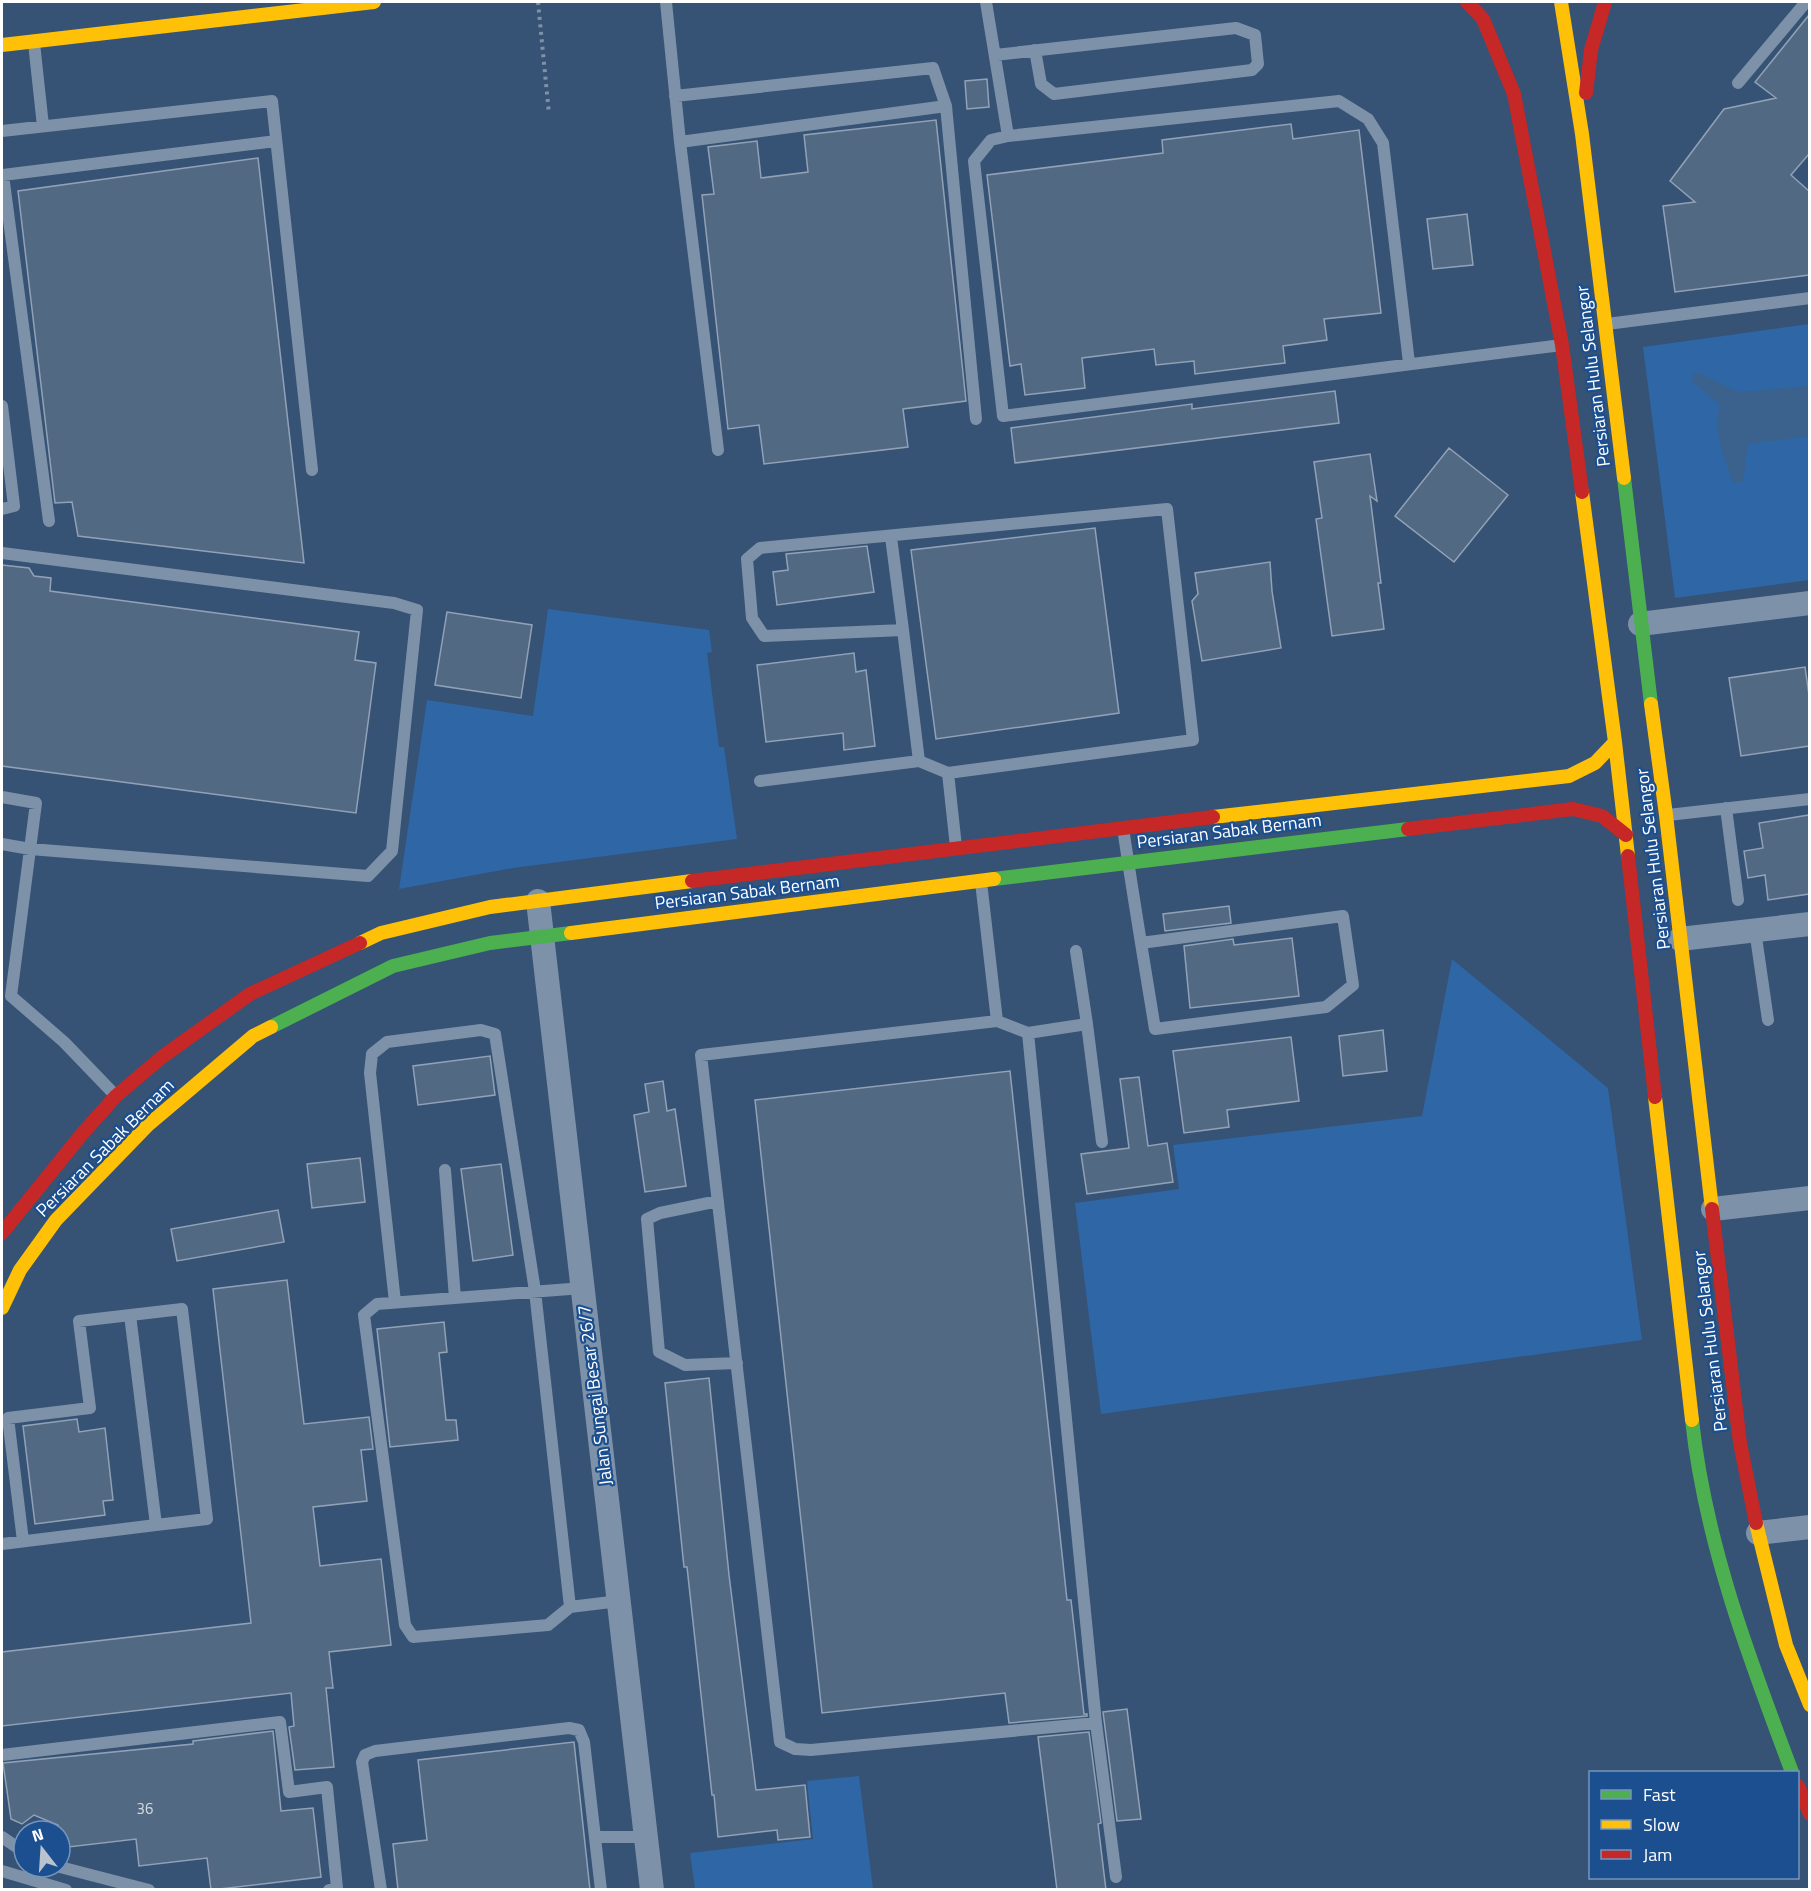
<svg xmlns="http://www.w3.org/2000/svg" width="1811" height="1891" font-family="'Titillium Web',sans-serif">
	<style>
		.green { fill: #2f66a5 }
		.water { fill: #3b618d }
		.building { fill: #526984; stroke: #92a2b6; stroke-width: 1.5 }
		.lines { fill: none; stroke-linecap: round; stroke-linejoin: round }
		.path { stroke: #7d92a8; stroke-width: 4; stroke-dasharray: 3 4.5; stroke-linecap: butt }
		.lane { stroke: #7d92a8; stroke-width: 12 }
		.street { stroke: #7d92a8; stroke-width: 24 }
		.fast { stroke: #4caf50; stroke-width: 14 }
		.slow { stroke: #ffc107; stroke-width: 14 }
		.jam { stroke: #c62828; stroke-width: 14 }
		.labels { text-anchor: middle; stroke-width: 4.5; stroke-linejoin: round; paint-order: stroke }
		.number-label { font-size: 15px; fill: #d4dae0 }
		.street-label { font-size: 18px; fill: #fff; stroke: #1b4f8f }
	</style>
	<rect width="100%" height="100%" fill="#365274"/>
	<path class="green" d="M1809,324v256l-134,18 -32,-251z
		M548,609l161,21 3,22 -5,1 12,94h5l13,92 -224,29 -114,21 28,-189 106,16z
		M1452,959l156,129 34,252 -541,74 -26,-211 104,-14 -6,-44 249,-29z
		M859,1776l14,113h-178l-5,-36 123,-14 -6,-58z"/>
	<path class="water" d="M1696,372l42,20 71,-6v50l-61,8 -5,37 -10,2c-8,-25 -21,-52 -13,-78l-29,-25z"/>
	<path class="building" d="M1809,15v139l-18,21 18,16v84l-134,17 -12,-86 32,-4 -25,-21 54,-72 52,-11 -21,-16z
		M987,79l2,28 -22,2 -2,-28z
		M936,120l30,281 -63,8 5,38 -144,17 -5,-39 -31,4 -26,-234 12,-1 -6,-47 49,-6 4,37 47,-6 -4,-37z
		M1291,124l2,15 66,-9 22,183 -57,6 3,21 -44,6 2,17 -90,11 -1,-13 -38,4 -2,-16 -72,9 3,30 -60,7 -4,-31 -11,2 -23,-191 176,-22 -1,-13z
		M258,158l46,405 -226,-27 -6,-34 -17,1 -37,-312z
		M1467,214l6,51 -40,4 -6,-50z
		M1335,391l4,32 -324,40 -4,-35 181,-24v5z
		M1449,448l59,47 -54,67 -59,-46z
		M1370,454l7,47 -7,-5 11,87h-3l6,46 -52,7 -16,-117 6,-1 -8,-56z
		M1095,528l24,185 -183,26 -25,-189z
		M867,546l7,46 -97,13 -4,-33 15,-2 -2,-16z
		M1270,562l2,29 9,57 -79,13 -10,-60 6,-7 -3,-21z
		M2,565l27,3 5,8 17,2 -1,13 309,41 -4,28 21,3 -20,150 -354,-47z
		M447,612l85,13 -11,73 -86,-13z
		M854,653l2,19 10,-2 9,76 -31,4 -1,-17 -77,9 -9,-77z
		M1805,667l4,28v51l-68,10 -12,-78z
		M1809,815v79l-41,6 -3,-25 -17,3 -4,-27 19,-3 -4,-25z
		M1229,906l2,17 -66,8 -2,-17z
		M1292,938l7,58 -109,12 -6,-62 49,-7 1,6z
		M1383,1030l4,41 -44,5 -4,-40z
		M1291,1037l8,64 -72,9 2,17 -45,6 -11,-82z
		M490,1056l5,39 -77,10 -5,-39z
		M1010,1071l57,529h4l13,114h3v2l-78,7 -4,-30 -183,20 -67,-613z
		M1139,1077l9,69 19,-3 6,39 -86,12 -6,-40 48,-6 -9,-69z
		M663,1081l4,30 8,-2 11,77 -41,6 -11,-77 15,-3 -4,-28z
		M360,1158l5,44 -53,6 -5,-44z
		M501,1164l12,91 -40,6 -12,-92z
		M278,1210l6,32 -107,19 -6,-32z
		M287,1280l17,144 65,-7 4,32 -12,1 6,51 -54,6 7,59 61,-7 10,86 -62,7 4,36h-7l8,79 -39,3 -6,-43 5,-1 -3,-33 -289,33v-74l249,-29 -38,-334z
		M444,1322l3,30 -8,1 7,67h10l2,20 -68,7 -13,-118z
		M709,1378l20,197 27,215 49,-5 5,52 -32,3 -1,-10 -59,7 -4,-42h-2l-25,-228h-3l-19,-184z
		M77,1419l2,13 26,-4 8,72 -10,1 2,14 -70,9 -12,-98z
		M1127,1709l14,110 -24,2 -14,-109z
		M273,1731l8,80 32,-3 8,69 -110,13 -4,-32 -68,8 -3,-27 -76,9v-17l-2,-6 -24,-10 -12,9 -11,-5 -8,-56 190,-19v-3z
		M1089,1732l12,91 -3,1 8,66h-49l-19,-153z
		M574,1742l16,148h-192l-5,-46 34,-4 -9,-80z"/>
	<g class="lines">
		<path class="path" d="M538,2l11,112"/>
		<path class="lane" d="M666,2l14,140 38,308
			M986,2l22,134
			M34,43l9,83
			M995,55l241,-27 19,7 3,29 -6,6 -198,24 -13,-10 -6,-34
			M1738,83l68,-81
			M675,96l258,-28 13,38
			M2,131l270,-30 40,369
			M680,142l266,-36 30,313
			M1607,324l203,-26
			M1409,363l-26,-220 -15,-24 -29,-18 -331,35 -17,4 -17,21 29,255 559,-71
			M2,406l12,100 -12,3
			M49,521l-46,-346 273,-34
			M891,537l12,93
			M2,553l392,50 23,7 -25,241 -24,25 -338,-27 -28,-5
			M948,773l-29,-12 -16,-131 -139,6 -12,-18 -5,-59 13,-11 407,-39 26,231 -245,33 8,74
			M760,781l159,-20
			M2,797l34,6 -25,193 53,46 51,53
			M1726,808l12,92
			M1668,815l142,-16
			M1123,828c10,67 21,134 32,201l171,-22 27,-22 -10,-69 -202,27
			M981,882l16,139 -296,34 79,687 15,7 16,1 285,-27
			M1755,930l13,90
			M997,1021l31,12 68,690 20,154
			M1087,1024l15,118
			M1028,1033l59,-9 -11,-73
			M445,1170l10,128
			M718,1201l-58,12 -13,6 12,133 26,13 52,-2
			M395,1302l-25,-229 2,-19 15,-12 94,-12 14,4 40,257 35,316 -22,18 -135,12 -8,-12 -41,-310 13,-11 206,-16
			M23,1541l-15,-123 82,-10 -11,-87 103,-12 25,210 -51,6
			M2,1544l154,-19 -26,-210
			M570,1607l49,-6
			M2,1755l278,-33 9,70 38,-5 10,101 -8,2
			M2,1837l22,15
			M596,1837h50
			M60,1867l89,23
			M2,1871l64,19
			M33,1880l4,-13
			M381,1890l-19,-128 3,-7 10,-4 194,-23 10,2 5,12 17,148"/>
		<path class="street" d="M1640,624l170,-21
			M538,901l114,989
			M1680,939l130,-15
			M1713,1209l97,-11
			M1758,1533l52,-6"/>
		<path class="fast" d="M1624,478l27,226
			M994,879l414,-50
			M271,1027l122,-61 97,-23 81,-10
			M1692,1420c13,122 57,238 100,352"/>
		<path class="slow" d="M1561,2l21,132 42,344
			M2,45l372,-43
			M1582,492l33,250 13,114
			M1651,704l15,111 46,394
			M1213,817l356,-41 26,-13 20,-21
			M571,933l423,-54
			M360,943l21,-10 109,-26 202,-26
			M1655,1097l37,323
			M2,1308l18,-38 36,-50 92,-95 105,-89 18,-9
			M1756,1523l30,122 24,60"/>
		<path class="jam" d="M1467,2l16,17 31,75 48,251 20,147
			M1586,93l5,-43 14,-48
			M1408,829l165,-20 29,7 24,19
			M1628,856l27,241
			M692,881l521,-64
			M1712,1209l28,234 16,80
			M2,1233l80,-99 34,-38 46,-39 88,-63 110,-51
			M1798,1786l12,28"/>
	</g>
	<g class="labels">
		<g class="number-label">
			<text x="145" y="1814">36</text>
		</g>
		<g class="street-label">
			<text transform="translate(1593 376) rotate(-97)" y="6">Persiaran Hulu Selangor</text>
			<text transform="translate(1229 831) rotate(-7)" y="6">Persiaran Sabak Bernam</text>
			<text transform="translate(1653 859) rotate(-97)" y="6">Persiaran Hulu Selangor</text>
			<text transform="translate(747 892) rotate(-7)" y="6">Persiaran Sabak Bernam</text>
			<text transform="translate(105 1148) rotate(-45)" y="6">Persiaran Sabak Bernam</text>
			<text transform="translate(1710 1341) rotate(-97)" y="6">Persiaran Hulu Selangor</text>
			<text transform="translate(595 1395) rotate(-97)" y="6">Jalan Sungai Besar 26/7</text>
		</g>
	</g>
	<rect width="1811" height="1891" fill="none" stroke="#ffffff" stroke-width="6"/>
	<rect x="1589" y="1771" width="210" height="108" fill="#1b4f8f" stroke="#7695bc" stroke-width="1.5"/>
	<rect x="1601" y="1790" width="30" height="9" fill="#4caf50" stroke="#7695bc" stroke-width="1.5"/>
	<text x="1643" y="1801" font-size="18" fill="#ffffff">Fast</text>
	<rect x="1601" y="1820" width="30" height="9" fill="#ffc107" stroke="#7695bc" stroke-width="1.5"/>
	<text x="1643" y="1831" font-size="18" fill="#ffffff">Slow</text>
	<rect x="1601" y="1850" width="30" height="9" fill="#c62828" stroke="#7695bc" stroke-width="1.5"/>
	<text x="1643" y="1861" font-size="18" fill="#ffffff">Jam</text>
	<g transform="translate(42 1849) rotate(343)"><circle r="28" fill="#1b4f8f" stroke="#7695bc" stroke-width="1.5"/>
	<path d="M0-4.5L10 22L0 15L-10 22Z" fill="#b9c2ce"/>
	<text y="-9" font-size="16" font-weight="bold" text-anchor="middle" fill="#ffffff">N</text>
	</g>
</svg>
